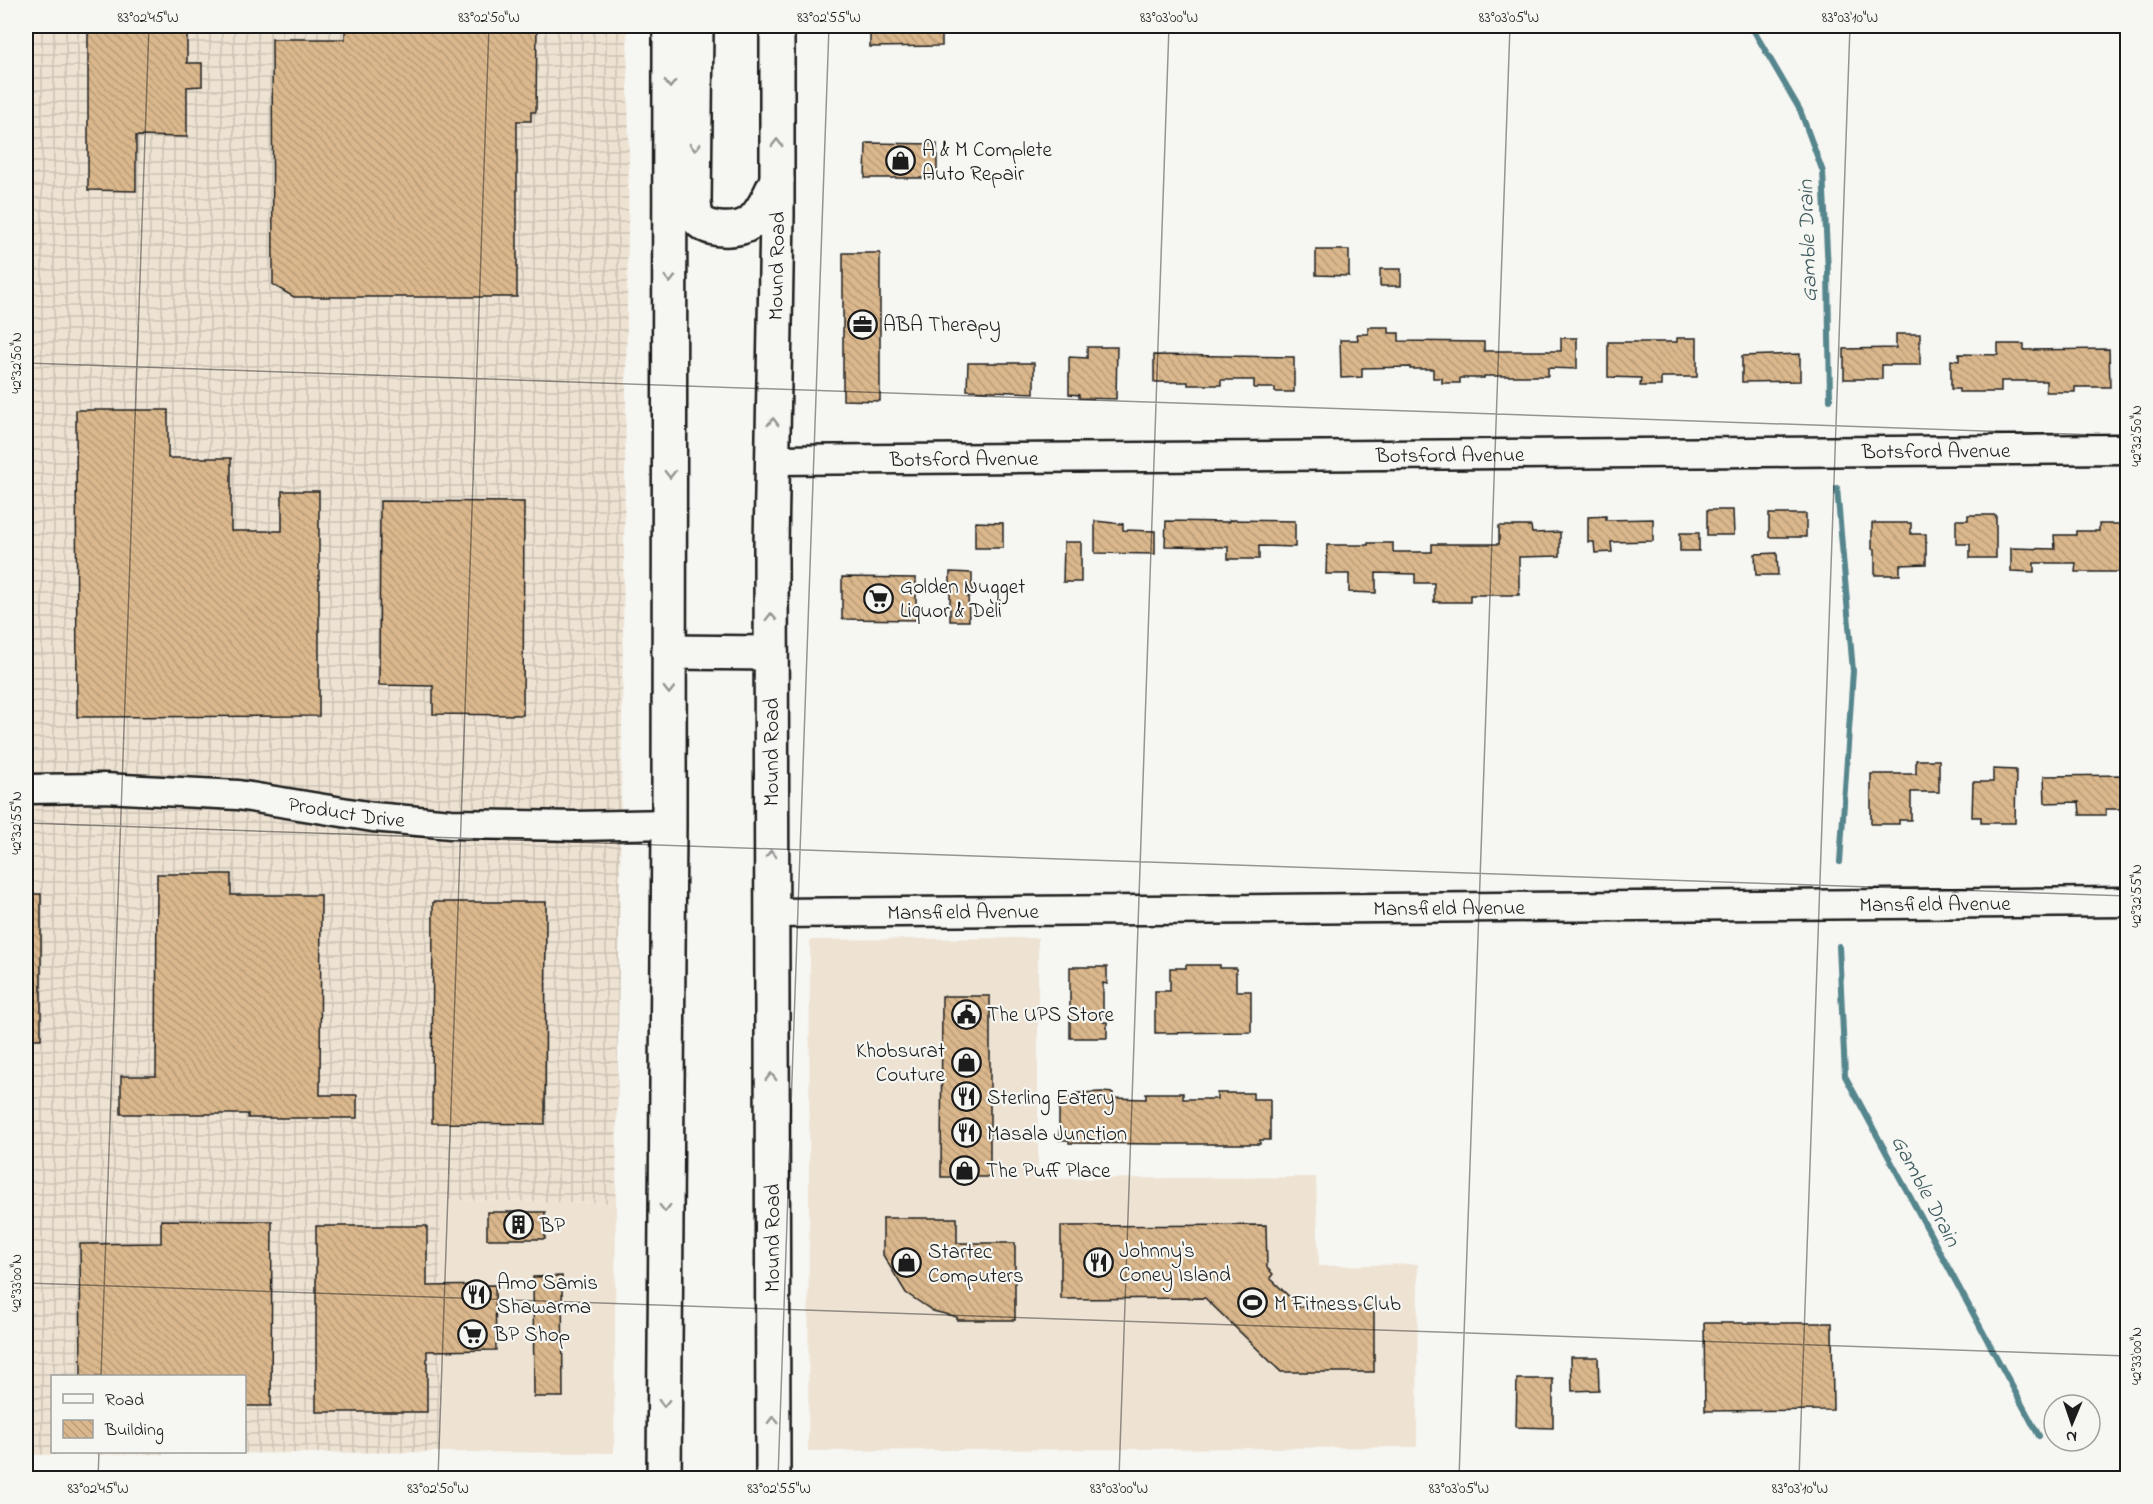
<svg xmlns="http://www.w3.org/2000/svg" width="2153" height="1504" font-family="'Indie Flower',sans-serif">
	<style>
		.built { fill: #eee3d3 }
		.industrial { fill: url(#industrial-grid); fill-rule: evenodd }
		.lines { fill: none; stroke-linecap: round; stroke-linejoin: round }
		.stream { stroke: #56868d; stroke-width: 6 }
		.building { fill: url(#building-back-hatch); stroke: #1c1c1c; stroke-width: 1.5 }
		.minor-casing { stroke: #1c1c1c; stroke-width: 33 }
		.major-casing { stroke: #1c1c1c; stroke-width: 38 }
		.minor { stroke: #f6f6f2; stroke-width: 28 }
		.major { stroke: #f6f6f2; stroke-width: 33 }
		.oneway { stroke: #949492 }
		.ticks { fill: none; stroke: #1c1c1c; stroke-width: 1.5; stroke-opacity: 0.45 }
		.labels { text-anchor: middle; stroke-width: 4.5; stroke-linejoin: round; paint-order: stroke }
		.poi-label { font-size: 21px; fill: #1c1c1c; stroke: #f6f6f2; text-anchor: start }
		.street-label { font-size: 21px; fill: #1c1c1c; stroke: #f6f6f2 }
		.water-label { font-size: 22px; font-style: italic; fill: #3e5a5e; stroke: #f6f6f2 }
		.neatline { fill: none; stroke: #1c1c1c; stroke-width: 2 }
		.ticks-label { font-size: 15px; text-anchor: middle; fill: #1c1c1c }
	</style>
	<defs>
		<pattern id="industrial-grid" width="8" height="8" patternUnits="userSpaceOnUse" patternTransform="scale(1.5)"><rect width="8" height="8" fill="#eee3d3"/><path d="M0 4h8M4 0v8" fill="none" stroke="#ccc2b5"/></pattern>
		<pattern id="building-back-hatch" width="6" height="6" patternUnits="userSpaceOnUse" patternTransform="scale(1.5)"><rect width="6" height="6" fill="#dab78c"/><path d="M-1 5l2 2M0 0l6 6M5-1l2 2" fill="none" stroke="#ba9d78"/></pattern>
	</defs>
	<rect width="100%" height="100%" fill="#f6f6f2"/>
	<filter id="ink" filterUnits="userSpaceOnUse"><feTurbulence type="fractalNoise" baseFrequency=".0167" numOctaves="2"/><feDisplacementMap in="SourceGraphic" scale="12" xChannelSelector="R" yChannelSelector="G"/><feConvolveMatrix kernelMatrix="1 2 1 2 8 2 1 2 1" color-interpolation-filters="sRGB"/></filter>
	<g filter="url(#ink)">
		<path class="built" d="M1038,938v241l278,-2 3,89 99,-2 -1,183 -609,4 2,-511z
			M441,1200l175,3 -2,250 -174,-1z"/>
		<path class="industrial" d="M26,26h601l2,122 -13,1055 -175,-3 -1,252 -414,3zM52,1376h192v76h-192z"/>
		<g class="lines">
			<path class="stream" d="M1751,26l49,84 23,62 5,99 2,129
				M1837,488l16,183 -13,191
				M1839,946l6,130 194,360"/>
		</g>
		<path class="building" d="M88,26h99v37h15v23l-15,1v50l-51,-1v55l-48,-1z
			M345,26h192l-1,86h-5v9h-14v176h-223l-21,-12 -1,-246h73z
			M870,26h72v20l-72,1z
			M866,143l71,1v34h-72z
			M1316,250h33v26l-33,-1z
			M843,253h37v148l-37,-1z
			M1380,269h21v17h-21z
			M1368,327h21v6h10v8l85,1v9h77v-13h16v31l-29,-1v8h-64v2h-24v5h-18v-5h-9v-9h-23v-2l-48,1v9l-21,1 -1,-38h18l-1,-6h11z
			M1896,334h24v31h-38v14h-38v-30l52,-1z
			M1677,338h20v39h-36v9h-21l1,-8 -33,-1v-35h69z
			M1998,344h26v6l85,-1 1,38h-35v5h-29v-11h-45v11h-42v-3h-8v-29l8,1v-7l39,1z
			M1087,347h30l-1,52 -37,-1v-3l-10,-1v-37l18,1z
			M1800,354v27l-58,1v-26z
			M1154,355l140,2v35h-19v-4h-21v-8h-33v5h-33v-3h-34z
			M968,363h66v30l-67,-3z
			M76,410h92v48h63v73h51v-40h37v225l-242,1z
			M380,501l144,1 -1,213 -90,-1v-28l-54,-1z
			M1707,510h26l1,25h-27z
			M1769,514h37v23h-37z
			M1968,515h28v43h-26v-14h-14v-24h12z
			M1606,516v4l47,-1v22l-42,1 1,10 -17,1 -1,-11h-6v-25z
			M1229,520l66,1v26l-36,-1v13h-31v-12l-63,-1 1,-25 63,1z
			M1095,521l28,3v6l32,1v23l-60,-1z
			M975,522l28,1v25h-28z
			M1872,523h39v11h15v30l-26,1v10h-25v-26h-3z
			M2099,524h28v48h-52l1,-9h-42v9l-23,-1v-23l44,1 -1,-14h22v-4h23z
			M1499,526h32l1,7 28,-1v24l-41,1v38h-49v7h-36v-19h-19v-9l-39,-1v20l-27,-1v-18h-23l1,-29h41v-2h25v9h39v-8h67z
			M1680,533h19v18h-19z
			M1064,542h17v40h-18z
			M1777,553l1,22h-22l-1,-21z
			M950,572l22,1v23h-4l1,25h-19z
			M842,577l74,1v42l-74,-1z
			M1916,760h23v32h-28v28h-12v4h-28v-50h45z
			M1993,769l23,1 -1,53h-34v-6h-9l1,-35h20z
			M2127,775v26l-5,1v7h-16v6h-26l-1,-13 -34,1 -1,-27z
			M157,874h74v21h90l-1,200h37v23h-109v-4h-127v-38h35z
			M26,894h15v145h-15z
			M433,902h113l-1,222 -113,-1z
			M1186,965h34v3h16v23h15v41l-96,1v-42h15v-23h16z
			M1070,967h37v17l-4,-1v39h4v16h-37z
			M942,996h48v181h-49z
			M1102,1092l11,1v5l33,1v-6h37v6h34v-6h36v6h17v41h-10v4h-101l-90,-1v-3h-10v-42h17v-5z
			M487,1212h58v27h-58z
			M883,1218h74v25h58v77h-58v-3l-24,-6 -27,-18 -23,-38z
			M161,1220l111,1 -1,185h-27v-29h-163l-1,-133 81,-1z
			M1266,1225l1,43 6,6 -3,4 30,29h74v65h-93l-76,-74 -144,1v-73z
			M316,1226h111v60l68,-1 1,65 -69,1v61h-111z
			M562,1276l1,121h-29l-1,-120z
			M1704,1323h128l1,87 -128,1z
			M1571,1357h27l1,33 -27,1z
			M1517,1379h36v49l-37,-1z"/>
		<g class="lines">
			<defs>
				<g id="minor">
					<path id="s1" d="M772,460l1356,-11"/>
					<path id="s2" d="M26,789l78,-1 134,7 135,22 78,7 126,2 92,-2"/>
					<path id="s3" d="M771,913l1357,-11"/>
				</g>
				<g id="major">
					<path d="M696,26l-2,178c1,4 1,11 3,14 10,14 40,14 53,5 13,-10 20,-29 27,-43"/>
					<path d="M669,652l102,1"/>
					<path d="M664,1478l5,-654 1,-798"/>
					<path id="s4" d="M773,1478l-2,-932 6,-331v-189"/>
				</g>
			</defs>
			<use href="#minor" class="minor-casing"/>
			<use href="#major" class="major-casing"/>
			<use href="#minor" class="minor"/>
			<use href="#major" class="major"/>
		</g>
		<defs><path id="oneway-chevron" d="M-2-3.5L2.5 0L-2 3.5" fill="none" stroke-width="1.6" stroke-linecap="round" stroke-linejoin="round" transform="scale(1.5)"/></defs>
		<g class="oneway">
			<use href="#oneway-chevron" transform="translate(670 84) rotate(90)"/>
			<use href="#oneway-chevron" transform="translate(777 143) rotate(-90)"/>
			<use href="#oneway-chevron" transform="translate(695 147) rotate(90)"/>
			<use href="#oneway-chevron" transform="translate(670 279) rotate(90)"/>
			<use href="#oneway-chevron" transform="translate(773 422) rotate(-89)"/>
			<use href="#oneway-chevron" transform="translate(670 474) rotate(90)"/>
			<use href="#oneway-chevron" transform="translate(771 617) rotate(-90)"/>
			<use href="#oneway-chevron" transform="translate(669 690) rotate(90)"/>
			<use href="#oneway-chevron" transform="translate(771 854) rotate(-90)"/>
			<use href="#oneway-chevron" transform="translate(771 1077) rotate(-90)"/>
			<use href="#oneway-chevron" transform="translate(665 1208) rotate(90)"/>
			<use href="#oneway-chevron" transform="translate(664 1403) rotate(90)"/>
			<use href="#oneway-chevron" transform="translate(773 1420) rotate(-90)"/>
		</g>
	</g>
	<path class="ticks" d="M26,363l2102,73M26,823l2102,73M26,1283l2102,73M101,1376l48,-1350M98,1478l1,-26M438,1478l51,-1452M778,1478l51,-1452M1119,1478l50,-1452M1459,1478l51,-1452M1799,1478l51,-1452"/>
	<defs>
		<symbol id="shop-ring" viewBox="-11 -11 22 22"><circle r="9.5" fill="#f6f6f2" stroke="#1c1c1c" stroke-width="1.5"/><path d="M-5-2.5h2.3a2.7 3.5 0 0 1 5.4 0H5L5.5 6h-11ZM-1.5-2.5h3a1.5 2.3 0 0 0-3 0Z" fill="#1c1c1c"/></symbol>
		<symbol id="office-ring" viewBox="-11 -11 22 22"><circle r="9.5" fill="#f6f6f2" stroke="#1c1c1c" stroke-width="1.5"/><path d="M-6-3h4V-5.5h4V-3h4V5H-6ZM-1-4.5V-3h2v-1.5ZM-6 0V1H6V0Z" fill="#1c1c1c"/></symbol>
		<symbol id="supermarket-ring" viewBox="-11 -11 22 22"><circle r="9.5" fill="#f6f6f2" stroke="#1c1c1c" stroke-width="1.5"/><path d="M-6-5.5h2.5l.6 2H6L4.5 2H-2.5L-4.4-4H-6ZM-1.5 3.2a1.3 1.3 0 1 0 .1 0ZM3 3.2a1.3 1.3 0 1 0 .1 0Z" fill="#1c1c1c"/></symbol>
		<symbol id="civic-ring" viewBox="-11 -11 22 22"><circle r="9.5" fill="#f6f6f2" stroke="#1c1c1c" stroke-width="1.5"/><path d="M-.6-6.5H3V-4.5H.6V-3L4-1V1h2V6H-6V1h2V-1L-.6-3ZM-1.2 2.5V6h2.4V2.5Z" fill="#1c1c1c"/></symbol>
		<symbol id="restaurant-ring" viewBox="-11 -11 22 22"><circle r="9.5" fill="#f6f6f2" stroke="#1c1c1c" stroke-width="1.5"/><path d="M-5-6h1v4h1v-4h1v4h1v-4h1v5L-1.5 .5V6h-2V.5L-5-1ZM5-6V6H3V1.5H1.5Q1.5-4 5-6Z" fill="#1c1c1c"/></symbol>
		<symbol id="building-ring" viewBox="-11 -11 22 22"><circle r="9.5" fill="#f6f6f2" stroke="#1c1c1c" stroke-width="1.5"/><path d="M-4-6H4V6H1V3H-1V6H-4ZM-2.5-4.3h1.7v1.8h-1.7ZM.8-4.3h1.7v1.8H.8ZM-2.5-1h1.7V.8h-1.7ZM.8-1h1.7V.8H.8Z" fill="#1c1c1c"/></symbol>
		<symbol id="stadium-ring" viewBox="-11 -11 22 22"><circle r="9.5" fill="#f6f6f2" stroke="#1c1c1c" stroke-width="1.5"/><path d="M0-5a6.5 5 0 1 0 0 10a6.5 5 0 1 0 0-10ZM-3.5-1.8h7v3.6h-7Z" fill="#1c1c1c"/></symbol>
	</defs>
	<g fill-rule="evenodd">
		<use href="#shop-ring" x="884" y="144" width="33" height="33"/>
		<use href="#office-ring" x="846" y="308" width="33" height="33"/>
		<use href="#supermarket-ring" x="862" y="582" width="33" height="33"/>
		<use href="#civic-ring" x="950" y="998" width="33" height="33"/>
		<use href="#shop-ring" x="950" y="1046" width="33" height="33"/>
		<use href="#restaurant-ring" x="950" y="1080" width="33" height="33"/>
		<use href="#restaurant-ring" x="950" y="1116" width="33" height="33"/>
		<use href="#shop-ring" x="948" y="1154" width="33" height="33"/>
		<use href="#building-ring" x="502" y="1208" width="33" height="33"/>
		<use href="#restaurant-ring" x="1082" y="1246" width="33" height="33"/>
		<use href="#shop-ring" x="890" y="1246" width="33" height="33"/>
		<use href="#restaurant-ring" x="460" y="1278" width="33" height="33"/>
		<use href="#stadium-ring" x="1236" y="1286" width="33" height="33"/>
		<use href="#supermarket-ring" x="456" y="1318" width="33" height="33"/>
	</g>
	<g class="labels">
		<g class="poi-label">
			<text x="922" y="156">A &amp; M Complete<tspan x="922" dy="24">Auto Repair</tspan></text>
			<text x="883" y="331">ABA Therapy</text>
			<text x="900" y="593">Golden Nugget<tspan x="900" dy="24">Liquor &amp; Deli</tspan></text>
			<text x="987" y="1021">The UPS Store</text>
			<text x="945" y="1057" text-anchor="end">Khobsurat<tspan x="945" dy="24">Couture</tspan></text>
			<text x="987" y="1104">Sterling Eatery</text>
			<text x="987" y="1140">Masala Junction</text>
			<text x="986" y="1177">The Puff Place</text>
			<text x="540" y="1232">BP</text>
			<text x="1119" y="1257">Johnny's<tspan x="1119" dy="24">Coney Island</tspan></text>
			<text x="928" y="1258">Startec<tspan x="928" dy="24">Computers</tspan></text>
			<text x="497" y="1289">Amo Samis<tspan x="497" dy="24">Shawarma</tspan></text>
			<text x="1274" y="1310">M Fitness Club</text>
			<text x="494" y="1341">BP Shop</text>
		</g>
		<g class="street-label">
			<text dy="7" stroke="none"><textPath href="#s4" startOffset="1212">Mound Road</textPath></text>
			<text dy="7" stroke="none"><textPath href="#s1" startOffset="1164">Botsford Avenue</textPath></text>
			<text dy="7" stroke="none"><textPath href="#s1" startOffset="678">Botsford Avenue</textPath></text>
			<text dy="7" stroke="none"><textPath href="#s1" startOffset="192">Botsford Avenue</textPath></text>
			<text transform="translate(771 752) rotate(-90)" y="7">Mound Road</text>
			<text dy="7" stroke="none"><textPath href="#s2" startOffset="322">Product Drive</textPath></text>
			<text dy="7" stroke="none"><textPath href="#s3" startOffset="1164">Mansfield Avenue</textPath></text>
			<text dy="7" stroke="none"><textPath href="#s3" startOffset="678">Mansfield Avenue</textPath></text>
			<text dy="7" stroke="none"><textPath href="#s3" startOffset="192">Mansfield Avenue</textPath></text>
			<text transform="translate(772 1238) rotate(-90)" y="7">Mound Road</text>
		</g>
		<g class="water-label">
			<text transform="translate(1806 241) rotate(-92)" y="8">Gamble Drain</text>
			<text transform="translate(1927 1190) rotate(62)" y="8">Gamble Drain</text>
		</g>
	</g>
	<rect width="2153" height="1504" fill="none" stroke="#f6f6f2" stroke-width="66"/>
	<rect x="51" y="1375" width="195" height="78" fill="#f6f6f2" stroke="#9f9f9c" stroke-width="1.5"/>
	<rect x="63" y="1394" width="30" height="9" fill="#f6f6f2" stroke="#9f9f9c" stroke-width="1.5"/>
	<text x="105" y="1405" font-size="18" fill="#1c1c1c">Road</text>
	<rect x="63" y="1420" width="30" height="18" fill="url(#building-back-hatch)" stroke="#9f9f9c" stroke-width="1.5"/>
	<text x="105" y="1435" font-size="18" fill="#1c1c1c">Building</text>
	<g transform="translate(2072 1423) rotate(182)"><circle r="28" fill="#f6f6f2" stroke="#9f9f9c" stroke-width="1.5"/>
	<path d="M0-4.5L10 22L0 15L-10 22Z" fill="#1c1c1c"/>
	<text y="-9" font-size="16" font-weight="bold" text-anchor="middle" fill="#1c1c1c">N</text>
	</g>
	<rect x="33" y="33" width="2087" height="1438" class="neatline"/>
	<g class="ticks-label">
		<text x="148" y="22">83°02'45"W</text>
		<text x="489" y="22">83°02'50"W</text>
		<text x="829" y="22">83°02'55"W</text>
		<text x="1169" y="22">83°03'00"W</text>
		<text x="1509" y="22">83°03'05"W</text>
		<text x="1850" y="22">83°03'10"W</text>
		<text transform="translate(16 363) rotate(-90)" y="5">42°32'50"N</text>
		<text transform="translate(2136 436) rotate(-90)" y="5">42°32'50"N</text>
		<text transform="translate(16 823) rotate(-90)" y="5">42°32'55"N</text>
		<text transform="translate(2136 896) rotate(-90)" y="5">42°32'55"N</text>
		<text transform="translate(16 1283) rotate(-90)" y="5">42°33'00"N</text>
		<text transform="translate(2136 1356) rotate(-90)" y="5">42°33'00"N</text>
		<text x="98" y="1493">83°02'45"W</text>
		<text x="438" y="1493">83°02'50"W</text>
		<text x="779" y="1493">83°02'55"W</text>
		<text x="1119" y="1493">83°03'00"W</text>
		<text x="1459" y="1493">83°03'05"W</text>
		<text x="1800" y="1493">83°03'10"W</text>
	</g>
</svg>
